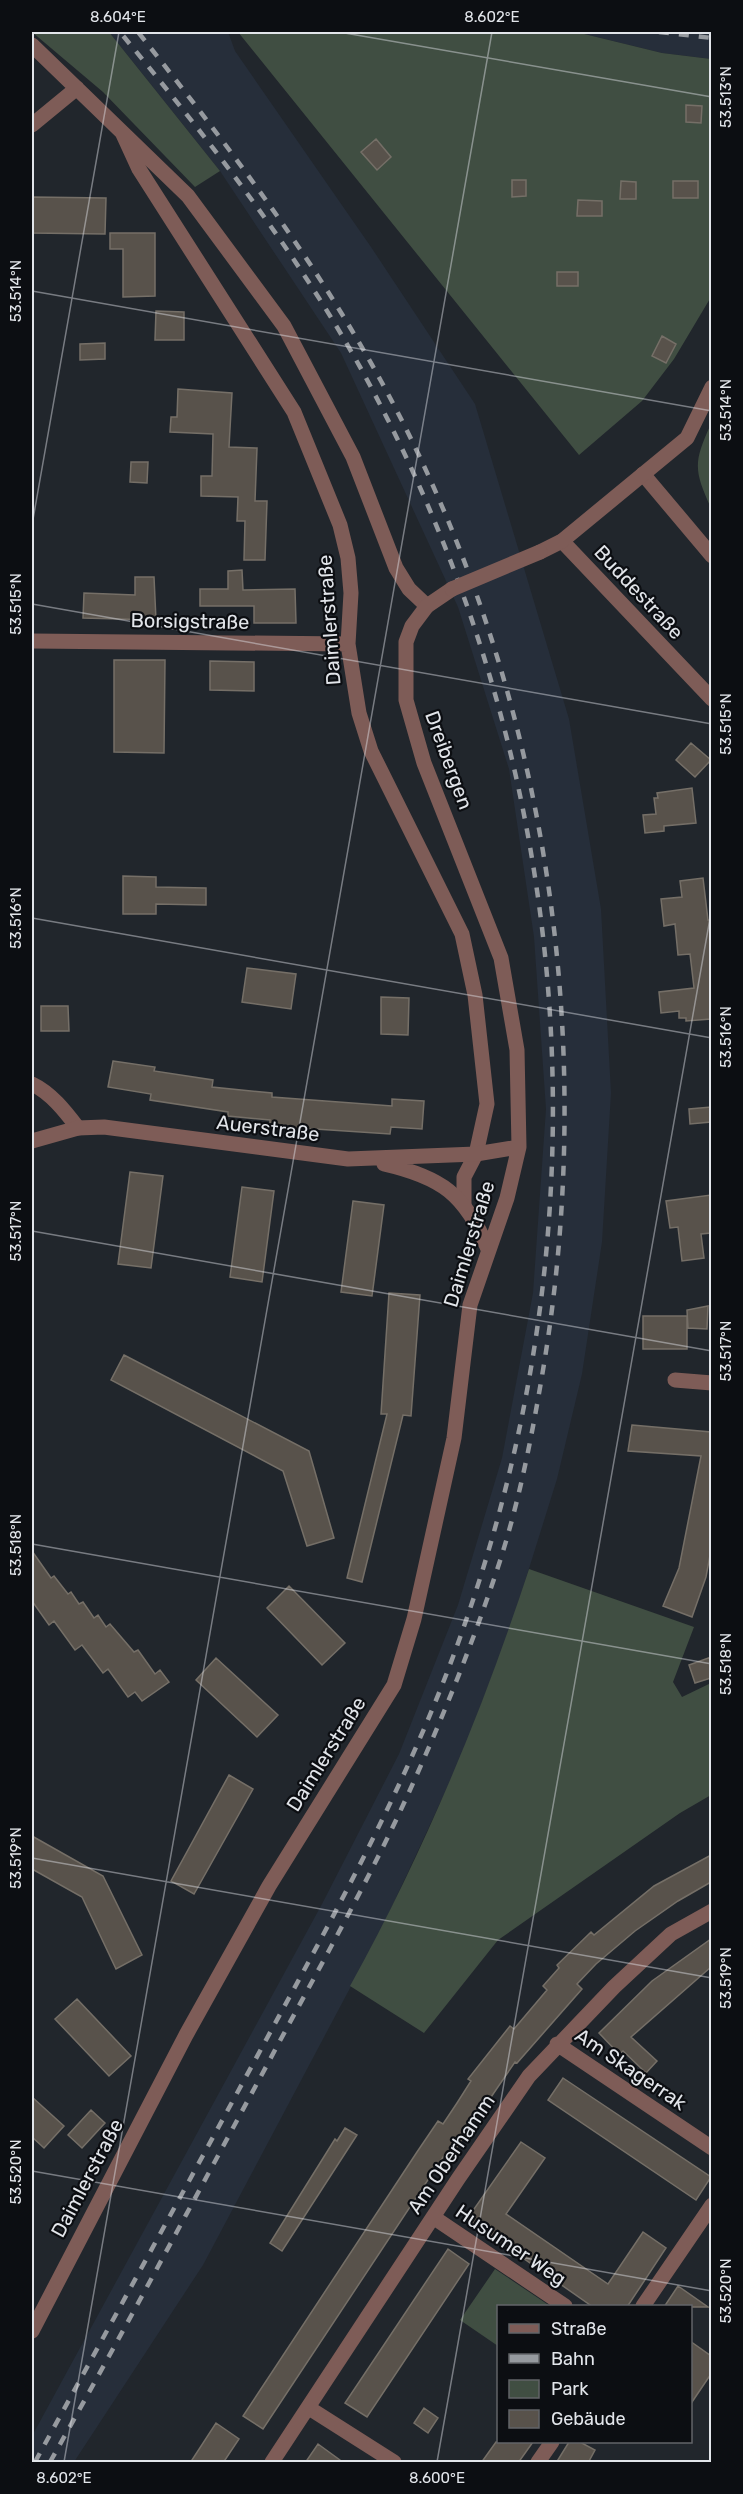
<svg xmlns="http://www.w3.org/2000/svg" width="743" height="2494" font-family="Rubik,sans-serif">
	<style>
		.built { fill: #262e3a }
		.green { fill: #404e42 }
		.building { fill: #58524b; stroke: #756f67; stroke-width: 1.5 }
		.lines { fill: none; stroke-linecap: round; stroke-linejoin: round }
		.minor { stroke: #7e5c57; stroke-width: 15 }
		.tertiary { stroke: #7e5c57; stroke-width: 15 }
		.rail { stroke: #969a9f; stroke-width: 4.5; stroke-dasharray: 10 10; stroke-linecap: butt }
		.tertiary-bridge { stroke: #7e5c57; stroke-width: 15 }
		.ticks { fill: none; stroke: #e2e5ea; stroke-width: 1.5; stroke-opacity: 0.45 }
		.labels { text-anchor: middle; stroke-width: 4.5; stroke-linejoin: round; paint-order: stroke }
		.street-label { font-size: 20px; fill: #e2e5ea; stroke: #0c0e12 }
		.neatline { fill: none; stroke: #e2e5ea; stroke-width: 2 }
		.ticks-label { font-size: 15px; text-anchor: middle; fill: #e2e5ea }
	</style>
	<rect width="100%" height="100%" fill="#21262c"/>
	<path class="built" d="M109,32h119l7,19 136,196 104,157 94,315 32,190 10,184 -9,149 -20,132 -25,105 -45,144 -51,135 -78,168 -180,339 -129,197h-42v-26l290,-532 77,-150 59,-149 44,-147 31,-165 13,-184 -12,-172 -25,-168 -51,-162 -117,-254 -121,-182z
		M576,32h135v27l-49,-6z"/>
	<path class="green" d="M32,32h77l111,139 -25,16 -92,-95z
		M238,32h338l86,21 49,6v238l-37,62 -32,42 -63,54z
		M711,424v84c-17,-38 -18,-45 0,-84z
		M529,1569l165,58 -21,55 9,15 29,-14v112l-31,18 -182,127 -74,93 -74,-47c73,-132 132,-273 179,-417z
		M495,2269l55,37h-52v40l-38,-26z"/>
	<path class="building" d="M686,105l16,1 -1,17 -15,-1z
		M376,139l15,18 -14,13 -16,-18z
		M512,180h14v16l-14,1z
		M621,181l15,1v17h-16z
		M673,181h25v17h-25z
		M32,197l74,1 -1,36 -73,-1z
		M578,200l24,1v15h-25z
		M110,233h45v63l-32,1v-48h-13z
		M557,272h21v14h-21z
		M156,311l28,1v28h-29z
		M662,336l14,8 -10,19 -14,-7z
		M105,343v16l-25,1v-16z
		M178,389l54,4 -3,54 28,1 -2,53h12l-2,59h-21l1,-39h-8l1,-24 -37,-1v-20h11l1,-42 -43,-2 1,-15h6z
		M131,462h17l-1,21 -17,-1z
		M242,570l1,20 52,-1 1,34h-42v-17h-54v-17h28v-18z
		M135,577h19l2,43 -73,-2 1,-25 51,2z
		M114,660h51l-1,93 -50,-1z
		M210,661l44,1v29l-44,-1z
		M691,743l20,17 -16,17 -19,-17z
		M692,788l4,35 -32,3v5l-19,2 -2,-18 13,-1 -2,-16h4l-1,-5z
		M123,876l33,1v10l50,1v17l-50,-1v10h-33z
		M703,878l5,42h3v99l-25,2v-3h-7v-7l-18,2 -2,-21 35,-4 -4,-34 -12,1 -3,-31 -11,2 -3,-27 21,-2 -2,-16z
		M247,968l49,6 -5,35 -49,-7z
		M381,997l28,1 -1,37 -27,-1z
		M41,1006h27l1,25h-28z
		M113,1061l42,6 -1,4 59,9 -1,7 60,6v4l120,9v-7l32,2 -2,28 -31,-2 -1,7 -120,-8v-6l-42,-4v-4l-78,-12 1,-6 -43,-7z
		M711,1107v15l-21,2 -1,-15z
		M130,1172l33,4 -12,92 -33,-4z
		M242,1187l32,4 -12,91 -32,-5z
		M711,1195v38l-10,1 3,24 -22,3 -4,-34 -8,1 -4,-27z
		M353,1201l31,4 -12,91 -31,-4z
		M389,1293l31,2 -9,121 -8,-1 -41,167 -15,-4 40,-164h-6z
		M708,1306l-1,23 -19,-1 -1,-18z
		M643,1316h44v33h-44z
		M124,1355l185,96 25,87 -27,8 -24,-75 -172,-91z
		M632,1425l79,7v118l-5,27 -14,40 -29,-11 16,-38 22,-112 -73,-5z
		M32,1551l19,27 3,-2 14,18 3,-2 8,12 4,-2 11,16 4,-3 8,12 4,-3 24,28 4,-2 17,24 5,-4 9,12 -27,19 -7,-9 -7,5 -20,-28 -5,4 -21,-28 -7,5 -21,-29 -5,4 -17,-24z
		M289,1586l56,57 -23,22 -55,-57z
		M711,1657v21l-16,5 -6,-18z
		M216,1658l62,57 -21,22 -61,-57z
		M229,1775l24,14 -59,105 -23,-13z
		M32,1836l71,40 39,79 -26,14 -34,-72 -50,-28z
		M711,1855v27l-33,19 -43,30 -39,33 -19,20 5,5 -65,74 -2,-1 -65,95 -5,-3 -182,275 -20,-13 174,-264 21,-31 5,3 14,-21 14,-22 -3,-2 42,-53 4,3 33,-39 -4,-4 16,-18 -2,-3 34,-33 3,3 60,-49z
		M711,1939v28l-80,70 26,24 -11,12 -23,-22 -4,3 -20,-21 53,-52z
		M77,1999l54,57 -22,20 -54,-57z
		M563,2078l148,99 -15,23 -148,-100z
		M32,2097l32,29 -20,22 -12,-11z
		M91,2110l14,13 -23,25 -14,-13z
		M345,2128l12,7 -75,116 -12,-8 65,-104 2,2z
		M521,2142l24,16 -39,56 102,70 35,-52 23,16 -39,59h-34l-126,-88z
		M448,2249l21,15 -102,153 -22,-14z
		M678,2286l30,21h-44z
		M690,2341l21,15v18l-21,31z
		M424,2408l14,10 -10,15 -14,-10z
		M216,2423l23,16 -16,24h-33z
		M496,2442h37l-15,21h-37z
		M569,2442h11l15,8 -7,13h-32z
		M318,2444l26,19h-39z"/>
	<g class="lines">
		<path class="minor" d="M32,45l156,151 96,130 69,131 43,111 13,21 18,17
			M32,125l45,-37
			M122,132l17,37 155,243 46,113 8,33 3,35 -3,51 11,69 12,38 91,183 13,61 12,109 -11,50 -12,23v28
			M643,474l69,82
			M562,541l150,158
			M32,641l316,3
			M32,1084c19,9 33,27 46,44
			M675,1380l37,3
			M557,2044l155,104
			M433,2217l132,89
			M643,2306l69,-101
			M309,2408l85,54
			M272,2462l186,-283 71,-103 85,-89 57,-53 41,-23
			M538,2462l14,-20"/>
		<path class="tertiary" d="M540,552l22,-11 125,-103 25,-51
			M32,1141l46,-13 26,-1 244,32 128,-5 43,-7
			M384,1164c57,13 81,30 104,85
			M32,2331l154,-296 83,-149 125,-201 20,-66 40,-181 16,-133 37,-107 12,-51 -2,-97 -16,-92 -77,-195 -18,-63v-58l6,-16 15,-20 25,-17"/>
		<path class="rail" d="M659,32l53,6
			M35,2462c79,-144 158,-288 237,-433 70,-128 141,-258 190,-397 146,-411 116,-854 -89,-1241 -68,-129 -160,-246 -253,-359
			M50,2462c74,-131 145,-264 217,-397 50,-94 104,-187 147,-284 31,-69 59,-139 83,-211 21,-63 34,-129 45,-194 58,-338 4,-694 -161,-995 -68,-124 -155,-238 -243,-349"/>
		<path class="tertiary-bridge" d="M452,589l88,-37"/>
	</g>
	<path class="ticks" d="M339,32l373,65M32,291l680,120M32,525l87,-493M32,604l680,120M32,918l680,120M32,1231l680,120M32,1544l680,120M32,1858l680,120M32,2171l680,120M64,2462l428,-2430M437,2462l275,-1555"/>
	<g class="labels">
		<g class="street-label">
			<text transform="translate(639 592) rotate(47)" y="7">Buddestraße</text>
			<text transform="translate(329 620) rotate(-94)" y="7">Daimlerstraße</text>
			<text transform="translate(190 621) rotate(1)" y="7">Borsigstraße</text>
			<text transform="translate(449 760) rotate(70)" y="7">Dreibergen</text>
			<text transform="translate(268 1128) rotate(7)" y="7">Auerstraße</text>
			<text transform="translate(469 1244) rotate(-73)" y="7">Daimlerstraße</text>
			<text transform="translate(326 1754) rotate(-58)" y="7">Daimlerstraße</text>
			<text transform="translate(631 2069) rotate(34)" y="7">Am Skagerrak</text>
			<text transform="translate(451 2154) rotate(-56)" y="7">Am Oberhamm</text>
			<text transform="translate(87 2178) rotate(-62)" y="7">Daimlerstraße</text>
			<text transform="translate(511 2245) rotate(34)" y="7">Husumer Weg</text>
		</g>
	</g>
	<rect width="743" height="2494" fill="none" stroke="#0c0e12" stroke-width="66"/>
	<rect x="497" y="2305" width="195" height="138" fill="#0c0e12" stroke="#626468" stroke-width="1.5"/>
	<rect x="509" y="2324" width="30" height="9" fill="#7e5c57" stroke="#626468" stroke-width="1.5"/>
	<text x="551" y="2335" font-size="18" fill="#e2e5ea">Straße</text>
	<rect x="509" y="2354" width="30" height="9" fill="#969a9f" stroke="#626468" stroke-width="1.5"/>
	<text x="551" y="2365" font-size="18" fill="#e2e5ea">Bahn</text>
	<rect x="509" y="2380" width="30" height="18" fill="#404e42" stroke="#626468" stroke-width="1.5"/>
	<text x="551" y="2395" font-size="18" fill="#e2e5ea">Park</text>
	<rect x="509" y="2410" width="30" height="18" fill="#58524b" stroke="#626468" stroke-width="1.5"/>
	<text x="551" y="2425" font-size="18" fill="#e2e5ea">Gebäude</text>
	<rect x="33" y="33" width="677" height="2428" class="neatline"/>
	<g class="ticks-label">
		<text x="118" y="22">8.604°E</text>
		<text x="492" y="22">8.602°E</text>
		<text transform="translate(726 97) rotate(-90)" y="5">53.513°N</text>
		<text transform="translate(16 291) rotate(-90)" y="5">53.514°N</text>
		<text transform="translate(726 410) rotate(-90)" y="5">53.514°N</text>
		<text transform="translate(16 604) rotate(-90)" y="5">53.515°N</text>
		<text transform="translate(726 724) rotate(-90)" y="5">53.515°N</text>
		<text transform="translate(16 918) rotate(-90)" y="5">53.516°N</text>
		<text transform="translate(726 1037) rotate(-90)" y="5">53.516°N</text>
		<text transform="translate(16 1231) rotate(-90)" y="5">53.517°N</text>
		<text transform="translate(726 1351) rotate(-90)" y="5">53.517°N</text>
		<text transform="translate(16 1545) rotate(-90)" y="5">53.518°N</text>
		<text transform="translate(726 1664) rotate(-90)" y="5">53.518°N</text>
		<text transform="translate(16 1858) rotate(-90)" y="5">53.519°N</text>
		<text transform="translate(726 1978) rotate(-90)" y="5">53.519°N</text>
		<text transform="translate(16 2172) rotate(-90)" y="5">53.520°N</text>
		<text transform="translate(726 2291) rotate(-90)" y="5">53.520°N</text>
		<text x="64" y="2483">8.602°E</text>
		<text x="437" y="2483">8.600°E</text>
	</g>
</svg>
